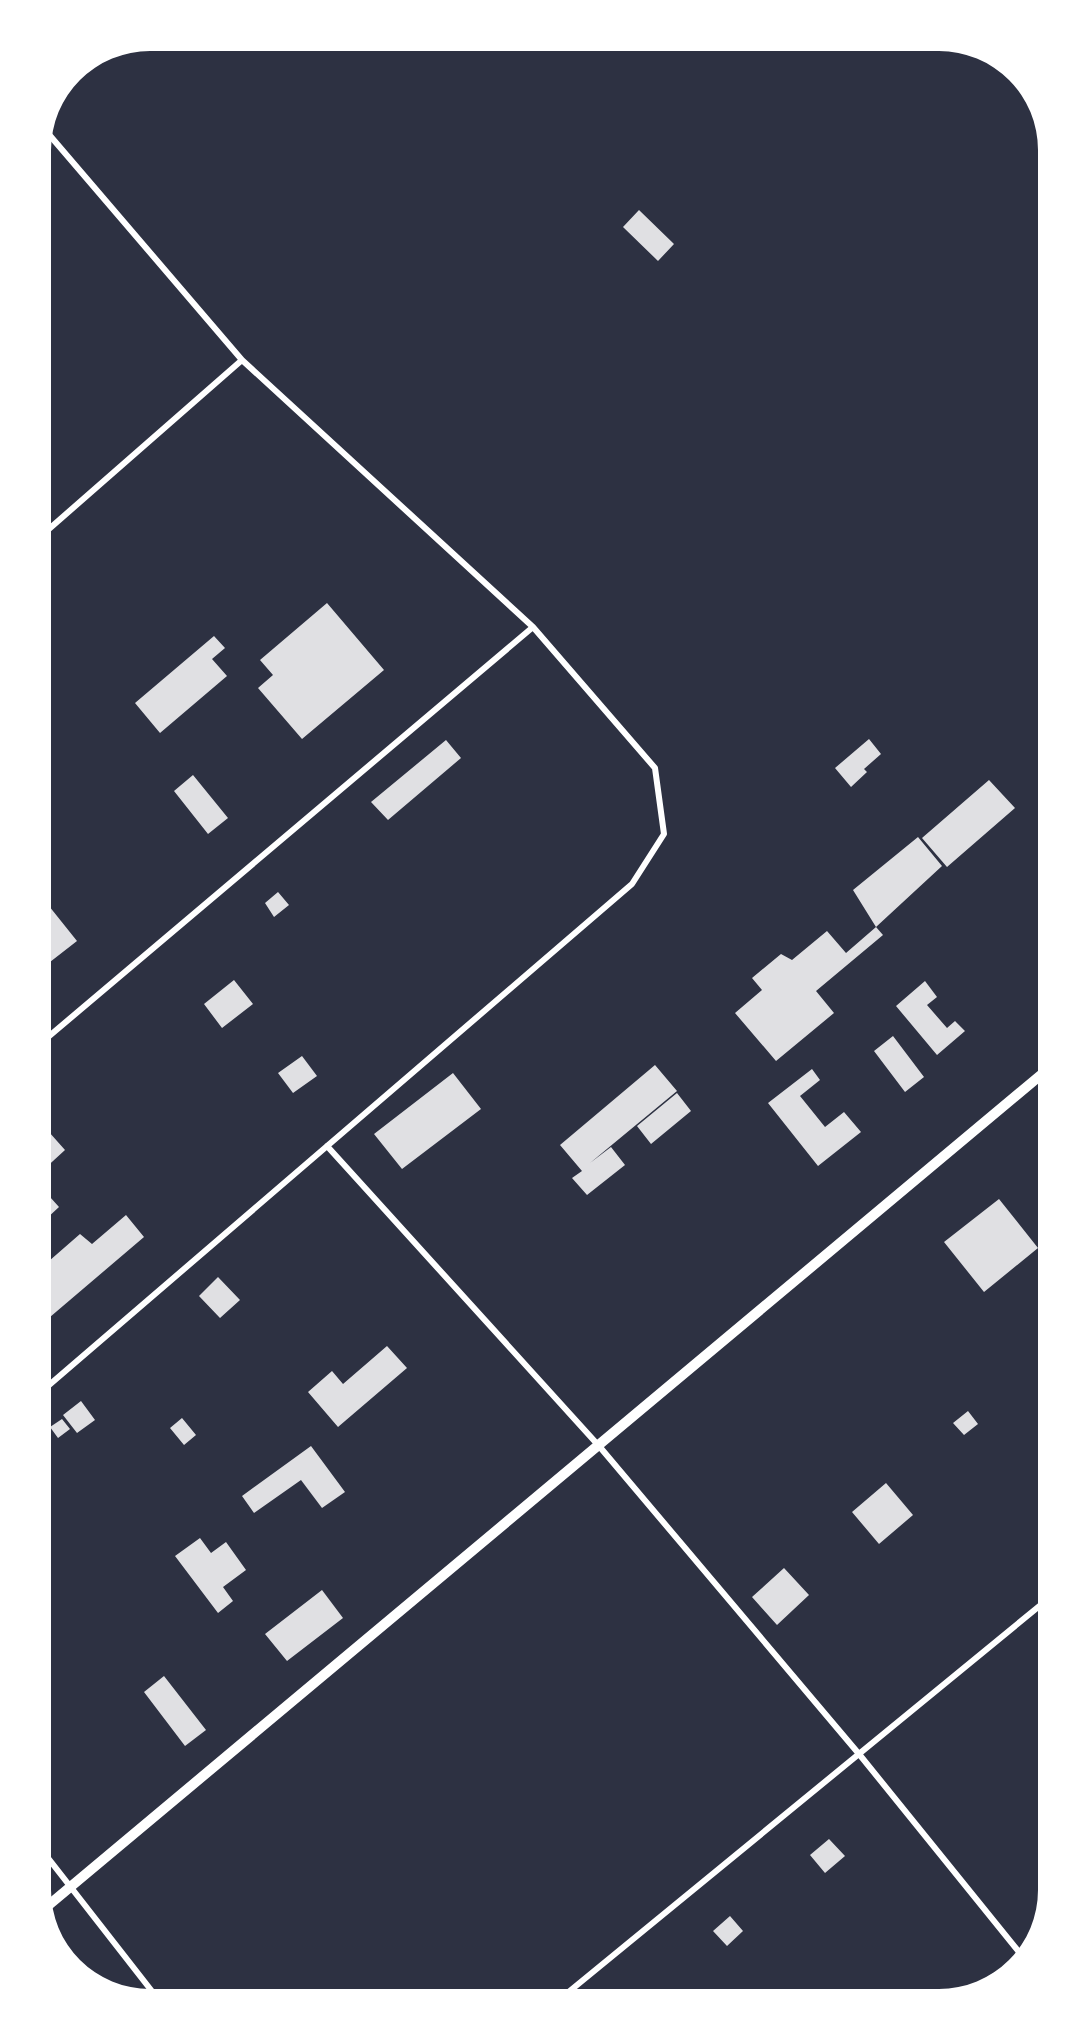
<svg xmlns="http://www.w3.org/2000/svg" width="1089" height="2040" font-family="'DM Sans',sans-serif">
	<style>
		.building { fill: #e0e0e3 }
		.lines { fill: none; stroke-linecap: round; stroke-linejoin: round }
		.minor { stroke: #fff; stroke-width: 6 }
		.tertiary { stroke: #fff; stroke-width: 10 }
	</style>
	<rect width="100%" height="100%" fill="#2d3142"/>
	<path class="building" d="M639,210l35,34 -16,17 -35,-34z
		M327,603l57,67 -82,69 -44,-51 15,-13 -13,-15z
		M214,636l11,12 -13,11 15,17 -67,57 -25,-30z
		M869,739l12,15 -17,15 3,3 -16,15 -16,-19z
		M446,740l15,18 -73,62 -17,-18z
		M193,775l35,43 -20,16 -34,-43z
		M989,780l26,28 -68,59 -25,-29z
		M918,837l24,29 -66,61 -23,-37z
		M278,892l11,13 -15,12 -9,-14z
		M41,896l36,45 -36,28z
		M876,927l7,8 -67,56 18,22 -58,48 -41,-48 27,-23 -10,-12 29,-24 11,6 35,-29 19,22z
		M234,980l19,24 -31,24 -18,-24z
		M925,981l12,16 -10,8 20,23 8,-7 10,10 -28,24 -41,-49z
		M893,1036l31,41 -19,15 -31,-41z
		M302,1056l15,20 -24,17 -15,-20z
		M655,1065l22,26 -87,72 21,-16 14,18 -38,30 -15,-17 10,-7 -22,-26z
		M812,1069l8,11 -20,16 25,31 19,-15 17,20 -43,34 -50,-63z
		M453,1073l28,36 -79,60 -28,-35z
		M677,1093l14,18 -40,33 -14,-18z
		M41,1123l24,27 -24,22z
		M41,1187l18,20 -14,13 -4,-5z
		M999,1199l39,49 -54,44 -40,-50z
		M126,1215l18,22 -101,86 -2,-4v-51l39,-34 12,10z
		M218,1277l22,23 -20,18 -21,-22z
		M387,1346l20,22 -69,59 -30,-35 24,-21 11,13z
		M81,1401l14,19 -18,13 -14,-18z
		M968,1411l10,13 -14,11 -11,-12z
		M182,1418l14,17 -12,10 -14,-17z
		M62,1419l8,10 -12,9 -8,-11z
		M311,1446l34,46 -23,16 -21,-28 -47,33 -12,-17z
		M886,1483l27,32 -34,29 -27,-32z
		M200,1538l11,15 15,-11 20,28 -23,17 10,14 -15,12 -43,-57z
		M784,1568l25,27 -32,30 -25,-28z
		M322,1590l21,28 -56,43 -22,-27z
		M164,1676l42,54 -21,16 -41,-54z
		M829,1839l16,17 -20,17 -15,-18z
		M730,1916l13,15 -16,15 -14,-15z"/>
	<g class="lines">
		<path class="minor" d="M41,536l201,-176
			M41,1043l492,-416
			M327,1146l272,300 260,308 164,203
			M41,1392l591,-508 32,-50 -9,-66 -122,-141 -291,-267 -196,-229
			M41,1849l117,150
			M560,1999l488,-400"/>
		<path class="tertiary" d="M44,1909l1004,-840"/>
	</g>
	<path d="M0 0H1089V2040H0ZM150 51H939A99 99 0 0 1 1038 150V1890A99 99 0 0 1 939 1989H150A99 99 0 0 1 51 1890V150A99 99 0 0 1 150 51Z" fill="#fff" fill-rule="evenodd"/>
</svg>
